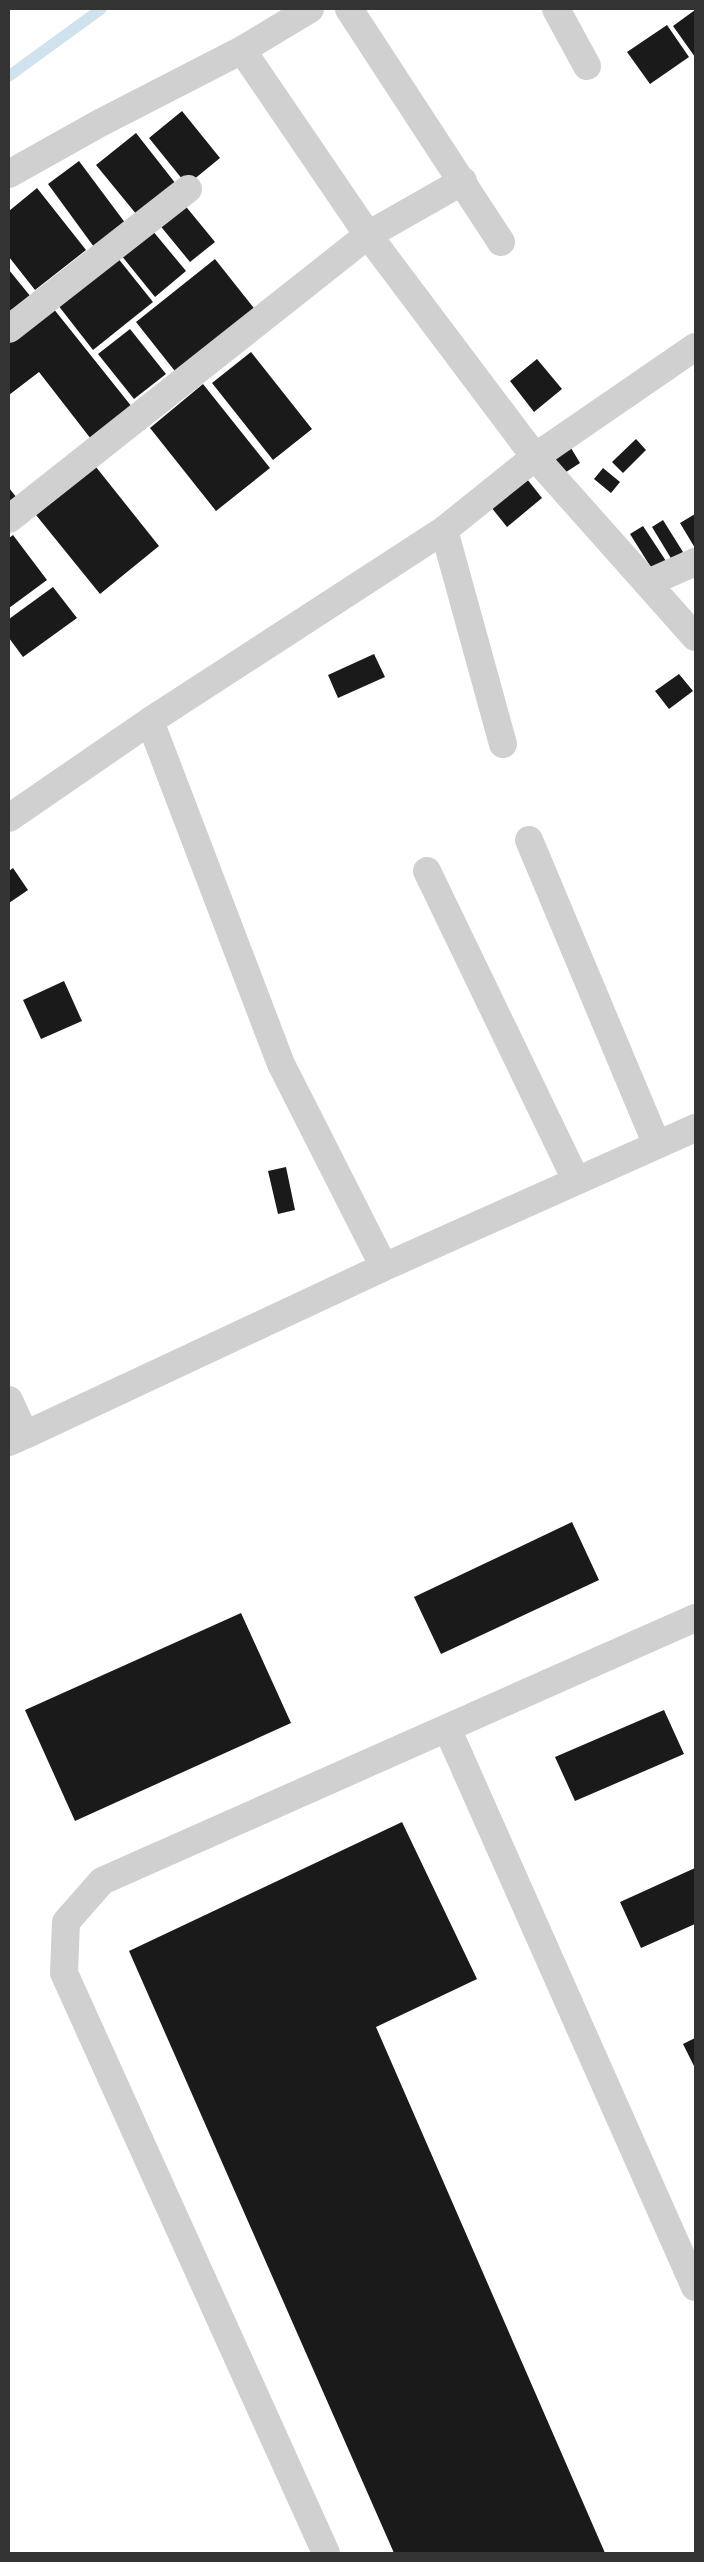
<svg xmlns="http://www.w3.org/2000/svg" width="704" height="2562" font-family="Lato,sans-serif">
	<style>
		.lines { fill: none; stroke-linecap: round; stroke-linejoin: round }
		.stream { stroke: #cfe2ee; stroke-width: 11 }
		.building { fill: #1a1a1a }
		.minor { stroke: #d0d0d0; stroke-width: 28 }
	</style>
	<rect width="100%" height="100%" fill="#fff"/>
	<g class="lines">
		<path class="stream" d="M9,76l92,-67"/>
	</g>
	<path class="building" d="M695,10v47l-22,-31z
		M667,25l22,32 -39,27 -23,-32z
		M182,111l38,47 -33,27 -38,-47z
		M136,133l40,51 -39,31 -41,-50z
		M79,161l47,63 -32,23 -46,-63z
		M37,188l49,62 -51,40 -26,-33v-46z
		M183,203l32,39 -25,20 -32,-39z
		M152,230l34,41 -31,26 -34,-42z
		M113,252l40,50 -60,48 -39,-50z
		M215,259l42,53 -79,63 -42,-53z
		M9,270l22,27 -22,19z
		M53,308l79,99 -41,32 -52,-67 -30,23v-52z
		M130,329l36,45 -32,25 -36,-45z
		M251,352l61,77 -39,31 -61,-77z
		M537,359l25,30 -28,23 -24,-31z
		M203,384l67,84 -54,43 -66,-83z
		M636,439l10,11 -23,23 -11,-11z
		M571,448l9,15 -20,13 -10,-15z
		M96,467l63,79 -59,48 -64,-79z
		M603,468l17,14 -9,11 -17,-14z
		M527,479l15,19 -35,29 -16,-20z
		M9,488l8,10 -8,6z
		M695,514v34l-15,-25z
		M663,520l20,32 -11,8 -20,-33z
		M643,526l23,35 -14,8 -22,-35z
		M13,535l34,45 -38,28v-70z
		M53,587l24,31 -54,39 -14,-19v-19z
		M374,654l11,23 -47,21 -10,-23z
		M679,674l14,17 -24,18 -14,-18z
		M13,868l15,22 -19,13v-32z
		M64,981l18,40 -41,18 -18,-39z
		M286,1167l9,43 -17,4 -10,-43z
		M572,1522l27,58 -158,74 -27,-57z
		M241,1613l50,110 -216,98 -50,-111z
		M664,1710l20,44 -109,47 -20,-44z
		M402,1822l75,157 -101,48 229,526h-211l-265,-602z
		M695,1868v56l-54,24 -21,-46z
		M695,2038v30l-12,-24z"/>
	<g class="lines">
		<path class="minor" d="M349,9l152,233
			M556,9l31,57
			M242,50l126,185 167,222 160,180
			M9,174l91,-51 142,-73 68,-41
			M9,329l179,-140
			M9,519l359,-284 95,-54
			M444,530l59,214
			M648,583l47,-21
			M150,721l131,343 103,203
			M9,818l141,-97 294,-191 91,-73 160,-110
			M529,840l128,305
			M427,871l149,309
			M9,1400l16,35 -16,7
			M25,1435l359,-168 311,-139
			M447,1728l248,559
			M326,2553l-262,-580 2,-51 36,-41 593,-263"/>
	</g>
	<rect width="704" height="2562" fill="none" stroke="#333333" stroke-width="20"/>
</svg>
